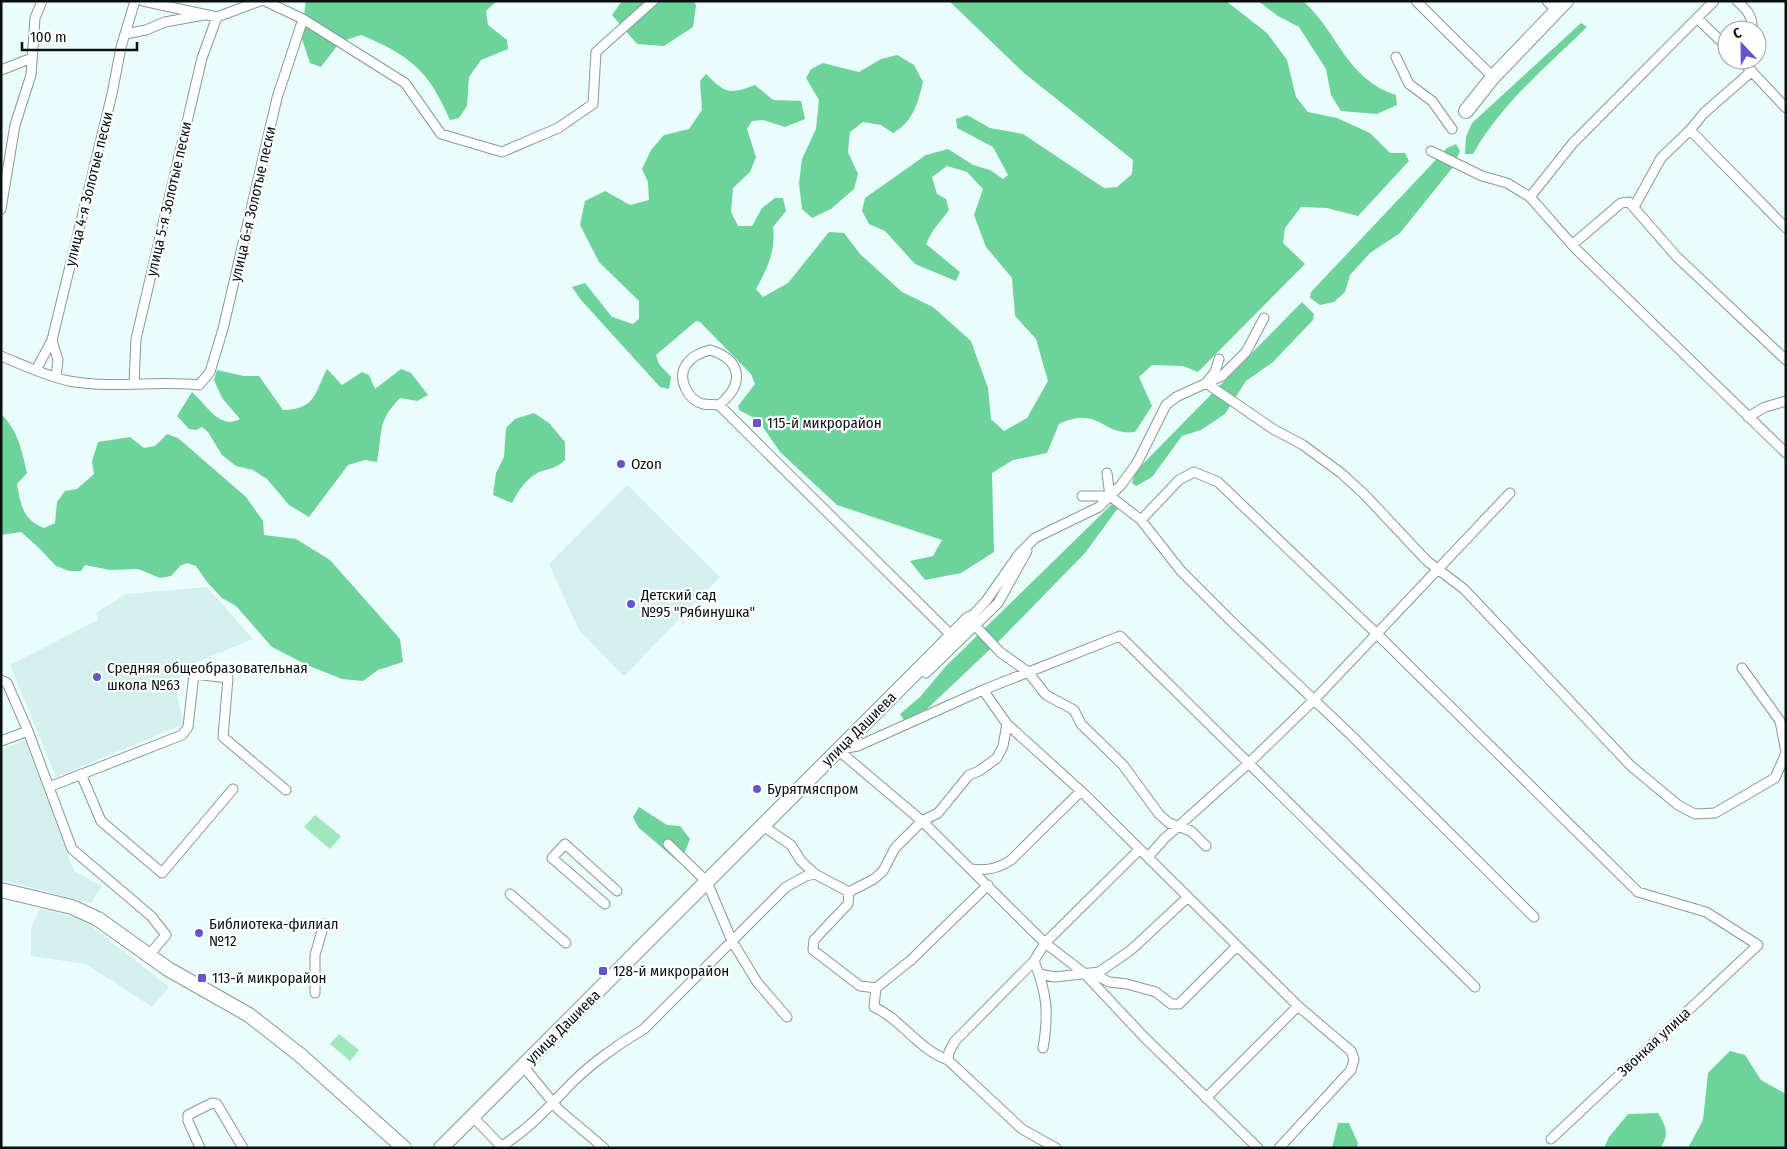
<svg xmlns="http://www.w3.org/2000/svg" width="1787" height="1149" font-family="'Fira Sans Condensed',sans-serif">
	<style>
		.built { fill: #d3efee }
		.green { fill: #a2e6bc }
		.forest { fill: #6dd39a }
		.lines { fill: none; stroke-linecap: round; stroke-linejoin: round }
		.street-casing { stroke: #879998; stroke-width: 11 }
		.secondary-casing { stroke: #879998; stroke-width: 16 }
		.street { stroke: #fff; stroke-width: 9 }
		.secondary { stroke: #fff; stroke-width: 14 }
		.poi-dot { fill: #6454ce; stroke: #fff; stroke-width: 2 }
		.labels { text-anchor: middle; stroke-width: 4.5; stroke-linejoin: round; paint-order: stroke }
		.street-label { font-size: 15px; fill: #0a1010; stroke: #fff }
		.poi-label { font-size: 15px; fill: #0a1010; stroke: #fff; text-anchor: start }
	</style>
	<rect width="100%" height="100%" fill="#e9fdfc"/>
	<path class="built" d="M627,485l93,92 -96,99 -45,-46 -30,-66z
		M207,587l46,52 -68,28 -10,21 9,36 -128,53 -46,-112 88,-45 -2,-7 30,-19z
		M25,740l49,131 28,15 -11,17 -90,-23v-130z
		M40,908l42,11 87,68 -17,20 -66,-43 -55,-8v-28z"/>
	<path class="green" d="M315,815l26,21 -11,13 -26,-22z
		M339,1034l20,16 -9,11 -20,-17z"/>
	<path class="forest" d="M306,1h191l-11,10 2,14 19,15 1,9 -27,11 -12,17 -2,29 -8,12 -9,2c-22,-50 -39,-64 -89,-85l-21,7 -19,25 -11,-4 -9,-27z
		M622,1h72l2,5 -3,21 -29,19 -27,-2 -25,-29z
		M949,1h277l41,32 20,27 9,37 12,15 29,6 33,15 20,20h15l4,8 -51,55 -31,-8 -26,-1 -16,21 -2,15 22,21 -107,108 -15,-6 -31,-1 -13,12 13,29 -17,26c-34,4 -35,-27 -76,-8l-12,29 -34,7 -21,13 2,79 -33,21 -36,7 -15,-19 23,-5 9,-16 -105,-35 -57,-53 -22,-32 -19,-10 -1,-4 17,-22 -4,-10 -51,-52 -4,-1 -40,34 3,9 12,13 -2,12 -9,-2 -79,-87 -9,-13 13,-4 27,34 21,7 6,-5v-18l-40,-39 -19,-37 5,-24 20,-10 25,14 19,-5 -1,-18 -6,-13 9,-19 13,-15 25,-6 13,-19 -2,-29 6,-7c19,19 23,21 49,11l18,15 28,1 4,18 -20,8 -22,-7 -11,1 -5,8 9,28 -6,15 -17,16 -2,24 7,14h14l10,-18 13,-10h8l3,13 -13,16c3,24 -6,42 -17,62l7,8 25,-14 41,-51 15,1 16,21 42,38 31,15 38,34 17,47 3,31 13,12 23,-13 21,-37 -12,-42 -21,-23 -3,-38 -26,-31 -12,-32 9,-26 -16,-17 -20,-6 -15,11 5,17 9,5 3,11 -17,22 -6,12 34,28 -4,9 -41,-17 -30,-33 -16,-7 -7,-13 3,-13 61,-43 22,-6 25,16 17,5 13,9 5,-4 -15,-28 -36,-19 -1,-9 11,-4 23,13 33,6 81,54 13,-1 15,-13 1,-14 -109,-87z
		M1258,1h45c35,31 43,78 93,94l1,10 -20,9 -36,-3 -10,-16 -5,-26 -27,-42 -21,-11z
		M1581,23l6,4c-40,39 -86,77 -114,127h-8l1,-17 6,-14z
		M897,55l17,10 9,17c-5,21 -10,40 -30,51l-12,-8 -18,-3 -13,10 -2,20 10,22 -4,15 -23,20 -19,9 -10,-9 -3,-26 3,-24 14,-30 3,-29 -13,-22 5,-9 12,-6 36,9 22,-13z
		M1456,144l4,7 -7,16 -53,66 -30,20 -20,22 -5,17 -11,10 -14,3 -10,-7 1,-6 136,-144z
		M1302,302l12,12 -1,6 -40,42 -27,19 -21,33 -24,16 -19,6 -30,41 -16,9 -4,-3 3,-11z
		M327,369l15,16 20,-13 7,3 6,14 26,-20 10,4 17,22 -11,6 -17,-3c-24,25 -17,34 -23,64l-12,-2 -17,5 -39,52 -20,-12 -22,-26 -14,-9 -17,-4 -14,-11 -14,-23 -6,-5 -6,3 -7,-1 -12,-13 15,-24c14,12 27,38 48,27l-18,-21 -8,-18 3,-10 27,6h15l24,34c33,-1 31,-16 44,-41z
		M534,413l15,10 16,19v18c-13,12 -19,7 -31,15 -10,7 -17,18 -22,28l-19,-8 3,-22 8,-16 2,-29 9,-9z
		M1,414c17,16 21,37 26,59l-10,11c4,21 5,35 27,44l11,-5 2,-21 8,-11 12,-2 17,-15 -2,-13 6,-19 32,-5 14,11 11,-2 12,-12 11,4 68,59 17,24 1,14 32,4 34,21 70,79 3,23 -25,8 -15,11 -21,-2 -35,-14 -35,-18 -36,-41 -14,-8 -15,-16 -11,-16 -9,-3 -7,3 -9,10 -11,2 -22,-9 -28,1 -25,-5 -4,6h-12l-13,-5 -18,-19 -17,-15 -20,3z
		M1112,504l6,4 -33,45 -83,85 -75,71 -23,11 -4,-6 20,-17 26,-31z
		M639,807l28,18 13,1 10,13 -6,15 -10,4 -36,-31 -5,-10z
		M1730,1051l15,4 16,25 25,14v54h-98l15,-28 5,-47z
		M1658,1113c8,13 12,22 2,35h-56l5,-11 19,-23z
		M1338,1123h11l9,20 -1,5h-25z"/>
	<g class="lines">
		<defs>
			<path id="street" d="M143,1l74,16 43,-16
				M265,1l38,18 102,64 36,51 61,18 56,-24 35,-24 3,-52 57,-51
				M1416,1l77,76
				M1547,1l10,10
				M1714,1l-141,142 -43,54 45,51 211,205
				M1737,1c10,9 16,15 15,29
				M1698,19l29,28
				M125,34l21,-4 19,-8 39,-7
				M1396,57l13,27 23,17 20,28
				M1741,60l45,48
				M1,70l31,-12
				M1752,71l-48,42 -14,17 96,98
				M1431,151l51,25 25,7 23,14
				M1634,207l27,-49 29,-28
				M1,209l14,-84 16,-50 4,-57 7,-17
				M1572,245l49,-42 8,-1 47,54 110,104
				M710,350c32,10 35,34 9,55 -5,-1 -11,0 -16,-1 -15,-4 -26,-25 -17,-39 6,-9 14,-12 24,-15z
				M1,356c22,9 45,20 68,25 43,8 87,-1 130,4l11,-13 13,-43 54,-231 26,-79
				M1219,359l-4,13 -9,11 67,46 30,16 38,28 23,21 63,67 37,28 167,177 47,39 17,9 20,-1 60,-35 11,-25
				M36,370l16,-30
				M56,377l2,-17 -6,-20 60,-246 9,-47 14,-46
				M134,383l2,-44 66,-281 15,-41
				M719,405l233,231
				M1748,417l17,-10 21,-6
				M1107,473l3,23
				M1082,496h28l31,24 40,51 49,49 123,117 181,180
				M1141,520l38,-40 15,-8 24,10 160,153 260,257 68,20 52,33 -207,194
				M1742,668l38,53 6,31
				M926,673l72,-70 29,-52
				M1,680l6,3 21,48
				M983,690l24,34 74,67 217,215 53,45 3,8 -3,11 -72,78
				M1,741l27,-10 44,118 79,67 15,19 -18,21
				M841,749l17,-3 125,-56 137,-54 355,351
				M838,750l84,71 123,122 39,30 60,64 114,111
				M81,774l20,47 61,52 71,-84
				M49,787l133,-52 6,-8 6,-53 34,4 -5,59 63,53
				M763,826l28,19 10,16 14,13 34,18 -1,12 -34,36 -1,10 47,36 16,2 -2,19c28,13 45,43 74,53l74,69 34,19
				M668,844l39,38 25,59 25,41 30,35
				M1206,846l-15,-15 -22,-8 -10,-9 -36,-49 -42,-41 -7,-14 -28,-15 -18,-23 -28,-20 -31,-33 17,-18 33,-47 16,-16 64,-31 22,-22 16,-22 29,-58 10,-8 46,-21 24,-24 18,-34
				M1148,857l16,-18 85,-76 65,-63 196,-207
				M971,869c15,2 27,0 40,-9l70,-69
				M849,892l25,-13 9,-8 12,-23 27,-27 16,-8 31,-38 10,-4 18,-13 6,-12 4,-22
				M510,894l56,49
				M605,904l-53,-46 13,-14 52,47
				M1034,961c13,32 15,52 9,87
				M1092,973l17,9 18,2 29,8 15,12h8l58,-58
				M1039,974l16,3 44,-5 32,-22 57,-53
				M876,988l35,-28 77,-75
				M315,993v-38l9,-31
				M948,1060l1,-8 6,-11 79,-80 11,-18 95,-94
				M524,1067l35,43 45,38
				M1206,1098l92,-92
				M473,1117l30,31
				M502,1146c25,-16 43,-35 63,-56 21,-23 53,-46 79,-61l142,-142 20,-11 9,-2
				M200,1148l-12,-27v-6l24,-12 5,1 26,44"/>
			<path id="secondary" d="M1466,111l27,-34 73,-76
				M1,890l71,17 26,12 70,50 81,46 51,40 104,93
				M441,1148l528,-529"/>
		</defs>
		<use href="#street" class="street-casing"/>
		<use href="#secondary" class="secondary-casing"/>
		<use href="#street" class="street"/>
		<use href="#secondary" class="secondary"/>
	</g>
	<g class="poi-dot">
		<rect x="752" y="418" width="10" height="10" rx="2.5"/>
		<circle cx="621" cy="464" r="5"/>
		<circle cx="631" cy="604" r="5"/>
		<circle cx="97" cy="677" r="5"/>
		<circle cx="757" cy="789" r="5"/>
		<circle cx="199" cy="933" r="5"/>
		<rect x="598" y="966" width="10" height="10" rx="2.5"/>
		<rect x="197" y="973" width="10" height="10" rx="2.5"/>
	</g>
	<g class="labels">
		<g class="street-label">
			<text transform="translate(89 189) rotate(-76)" y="5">улица 4-я Золотые пески</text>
			<text transform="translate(169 199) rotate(-77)" y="5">улица 5-я Золотые пески</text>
			<text transform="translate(253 204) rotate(-77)" y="5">улица 6-я Золотые пески</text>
			<text transform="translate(859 729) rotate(-45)" y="5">улица Дашиева</text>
			<text transform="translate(563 1027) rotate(-45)" y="5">улица Дашиева</text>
			<text transform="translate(1654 1042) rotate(-43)" y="5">Звонкая улица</text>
		</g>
		<g class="poi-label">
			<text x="767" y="428">115-й микрорайон</text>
			<text x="631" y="469">Ozon</text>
			<text x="641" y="600">Детский сад<tspan x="641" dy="17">№95 "Рябинушка"</tspan></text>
			<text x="107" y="673">Средняя общеобразовательная<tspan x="107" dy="17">школа №63</tspan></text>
			<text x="767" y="794">Бурятмяспром</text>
			<text x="209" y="929">Библиотека-филиал<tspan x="209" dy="17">№12</tspan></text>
			<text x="613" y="976">128-й микрорайон</text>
			<text x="212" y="983">113-й микрорайон</text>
		</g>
	</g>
	<rect width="1787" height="1149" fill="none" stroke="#0a1010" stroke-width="5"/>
	<g transform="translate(1742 45) rotate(338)"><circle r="24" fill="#ffffff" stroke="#9d9f9f"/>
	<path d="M0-4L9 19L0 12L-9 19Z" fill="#6454ce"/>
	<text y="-8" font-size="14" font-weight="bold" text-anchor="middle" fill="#0a1010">С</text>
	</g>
	<path d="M22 42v8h115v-8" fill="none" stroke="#0a1010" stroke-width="2.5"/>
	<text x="30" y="42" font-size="15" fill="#0a1010" stroke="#ffffff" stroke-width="4" paint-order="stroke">100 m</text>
</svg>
